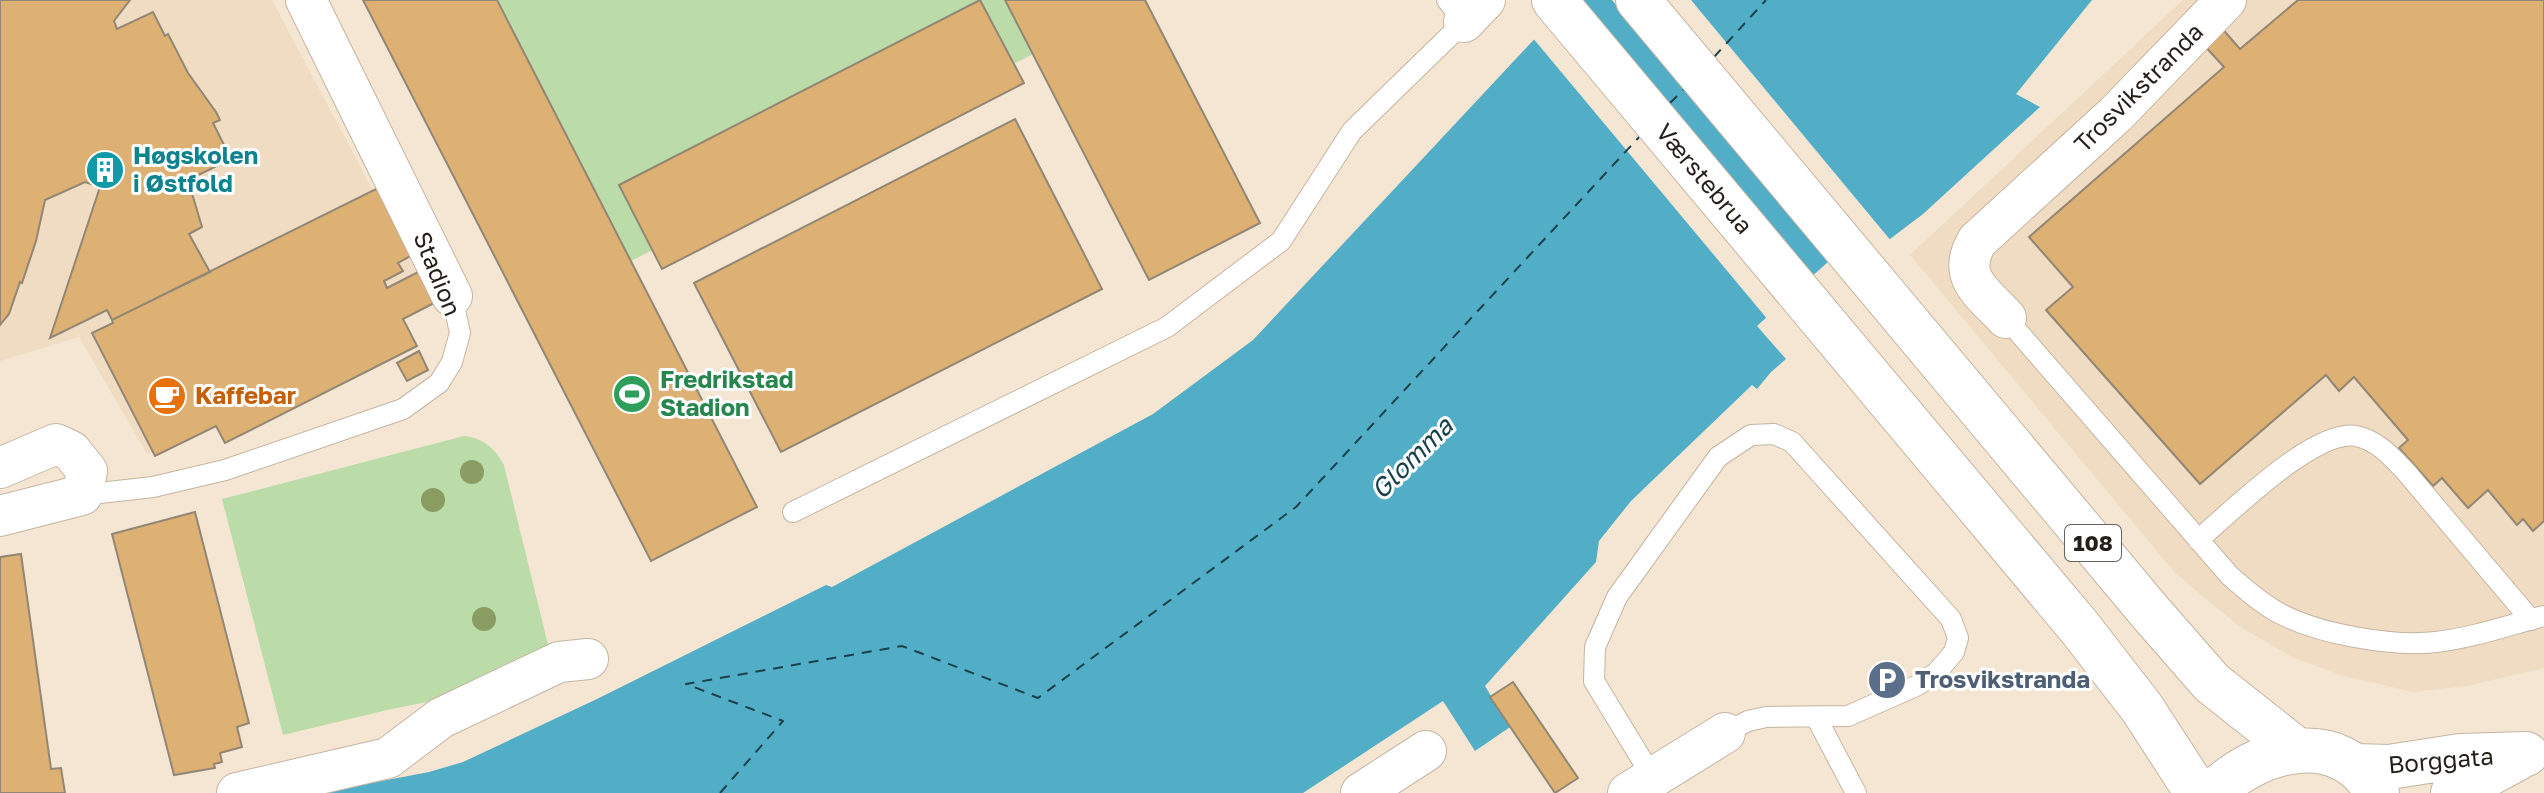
<svg xmlns="http://www.w3.org/2000/svg" width="2544" height="793" font-family="'Golos Text',sans-serif">
	<style>
		.built { fill: #f0dcc2 }
		.green { fill: #bbdca9 }
		.water { fill: #52adc7 }
		.pier { fill: #f4e6d2 }
		.lines { fill: none; stroke-linecap: round; stroke-linejoin: round }
		.ferry { stroke: #19424d; stroke-width: 2; stroke-dasharray: 10 8; stroke-linecap: butt }
		.building { fill: #ddb173; stroke: #938674; stroke-width: 2 }
		.lane-casing { stroke: #c3b5a2; stroke-width: 22 }
		.street-casing { stroke: #c3b5a2; stroke-width: 42 }
		.primary-casing { stroke: #c3b5a2; stroke-width: 46 }
		.lane { stroke: #fff; stroke-width: 20 }
		.street { stroke: #fff; stroke-width: 40 }
		.primary { stroke: #fff; stroke-width: 44 }
		.tree { fill: #899c62 }
		.labels { text-anchor: middle; stroke-width: 6; stroke-linejoin: round; paint-order: stroke }
		.shield { fill: #fff; stroke: #66625d; stroke-width: 2 }
		.shield-label { font-size: 22px; font-weight: bold; fill: #241f18 }
		.street-label { font-size: 24px; fill: #241f18; stroke: #fff }
		.culture-label { font-size: 24px; font-weight: bold; fill: #0d838f; stroke: #fff; text-anchor: start }
		.leisure-label { font-size: 24px; font-weight: bold; fill: #27864d; stroke: #fff; text-anchor: start }
		.food-label { font-size: 24px; font-weight: bold; fill: #c56008; stroke: #fff; text-anchor: start }
		.service-label { font-size: 24px; font-weight: bold; fill: #4e5e75; stroke: #fff; text-anchor: start }
		.water-label { font-size: 26px; font-style: italic; fill: #19424d; stroke: #fff }
	</style>
	<rect width="100%" height="100%" fill="#f4e6d2"/>
	<path class="built" d="M0,0h272l161,304 -286,150 -68,-117 -79,24z
		M2183,0h361v668l-77,18 -54,6 -69,-16 -52,-19 -53,-31 -64,-53 -265,-318z"/>
	<path class="green" d="M363,0h782l115,223 -111,57 -116,-226 -402,207 126,246 -106,54z
		M464,436c19,2 31,12 40,29l45,184 -82,45 -80,16 -104,25 -61,-236z"/>
	<path class="water" d="M1571,0h521l-76,94 24,13 -117,107 -37,28 -16,-18 -113,102 29,33 -15,13 -14,17 -5,-4 -121,116 -32,40 -3,21 -111,124 25,41 -35,24 -32,-50 -140,92h-984l110,-21 34,-10 134,-63 229,-114 6,2 321,-173 100,-74z"/>
	<path class="pier" d="M1565,0l248,280 -44,41 -237,-284z
		M1612,0h79l201,242 -8,3 -14,-16 -38,35z"/>
	<g class="lines">
		<path class="ferry" d="M1714,57l52,-57
			M1670,103l15,-15
			M720,793l63,-72 -97,-37 216,-38 136,52 258,-191 345,-372"/>
	</g>
	<path class="building" d="M0,0h130l-16,21 3,8 36,-17 12,24 3,-2 20,39 28,39 4,8 -7,3 18,36 -43,21 14,47 -13,7 21,38 -98,48 -5,-10 -57,28 50,-151 -15,-5 -40,18 -9,41 -14,42 -2,-1 -11,32 -9,11z
		M363,0h134l260,507 -106,54z
		M980,0l44,83 -362,186 -43,-84z
		M1005,0h140l115,223 -111,57z
		M2298,0h246v521l-11,10 -10,-12 -6,6 -29,-35 -20,18 -26,-30 -9,8 -34,-38 9,-8 -54,-63 -15,14 -13,-16 -126,109 -154,-174 27,-23 -44,-50 195,-170 -22,-24 18,-17 20,23z
		M1015,119l87,170 -321,163 -87,-169z
		M380,187l34,67 -16,9 5,8 -19,10 3,7 35,-18 16,31 -35,18 14,27 -192,97 -9,-17 -61,30 -63,-123 21,-10 -1,-3z
		M419,351l9,19 -21,11 -10,-18z
		M195,512l54,211 -12,4 5,20 -22,6 2,9 -8,2 1,4 -41,7 -62,-241z
		M21,554l30,215 10,-1 4,25h-65v-236z
		M1513,682l65,96 -23,15 -65,-96z"/>
	<g class="lines">
		<defs>
			<path id="lane" d="M2006,318l224,258c16,14 31,27 49,37 39,21 113,34 157,29 36,-4 73,-17 108,-26
				M82,495l71,-8 72,-17 178,-61 36,-26 13,-21 8,-29 -8,-37
				M793,512l374,-185 114,-86 71,-110 112,-109 -17,-22
				M2198,540c32,-27 117,-112 158,-104 21,4 36,21 50,36l125,148
				M1816,717l40,76
				M1656,783l-62,-102 1,-34 22,-50 101,-140 33,-22 23,-1 18,8 159,177 7,19 -4,14 -17,20 -19,13 -70,31 -82,1 -18,4 -23,12"/>
			<path id="street" d="M306,0l146,296
				M1464,22l21,-22
				M2006,318c-24,-26 -50,-41 -29,-77l139,-127 110,-114
				M0,468l56,-24 15,7 16,20 -5,24 -82,21
				M237,793l151,-35 53,-40 118,-56 29,-3
				M1361,793l65,-42
				M1628,793l97,-60"/>
			<path id="primary" d="M1554,0l526,628 62,80 55,85
				M1638,0l512,612 62,71 86,68
				M2356,766l33,1 71,-11 66,-2
				M2213,793c45,-45 127,-67 164,0
				M2453,793l65,-35"/>
		</defs>
		<use href="#lane" class="lane-casing"/>
		<use href="#street" class="street-casing"/>
		<use href="#primary" class="primary-casing"/>
		<use href="#lane" class="lane"/>
		<use href="#street" class="street"/>
		<use href="#primary" class="primary"/>
	</g>
	<g class="tree">
		<circle cx="472" cy="472" r="12"/>
		<circle cx="433" cy="500" r="12"/>
		<circle cx="484" cy="619" r="12"/>
	</g>
	<defs>
		<symbol id="building-disc" viewBox="-11 -11 22 22"><circle r="9.5" fill="#0f9aa8" stroke="#fff"/><path d="M-4-6H4V6H1V3H-1V6H-4ZM-2.5-4.3h1.7v1.8h-1.7ZM.8-4.3h1.7v1.8H.8ZM-2.5-1h1.7V.8h-1.7ZM.8-1h1.7V.8H.8Z" fill="#fff"/></symbol>
		<symbol id="stadium-disc" viewBox="-11 -11 22 22"><circle r="9.5" fill="#2e9e5b" stroke="#fff"/><path d="M0-5a6.5 5 0 1 0 0 10a6.5 5 0 1 0 0-10ZM-3.5-1.8h7v3.6h-7Z" fill="#fff"/></symbol>
		<symbol id="cafe-disc" viewBox="-11 -11 22 22"><circle r="9.5" fill="#e8710a" stroke="#fff"/><path d="M-5.5-4.5H6V0H3Q3 3.5 0 3.5H-2.5Q-5.5 3.5-5.5 0ZM3-3.2v2h1.7v-2ZM-6 4.5H4V6H-6Z" fill="#fff"/></symbol>
		<symbol id="parking-disc" viewBox="-11 -11 22 22"><circle r="9.5" fill="#5c6f8a" stroke="#fff"/><path d="M-3.5-5.5H1a3.5 3.5 0 0 1 0 7H-1V5.5H-3.5ZM-1-3.4V-.6H.8a1.4 1.4 0 0 0 0-2.8Z" fill="#fff"/></symbol>
	</defs>
	<g fill-rule="evenodd">
		<use href="#building-disc" x="83" y="148" width="44" height="44"/>
		<use href="#stadium-disc" x="610" y="372" width="44" height="44"/>
		<use href="#cafe-disc" x="145" y="374" width="44" height="44"/>
		<use href="#parking-disc" x="1865" y="658" width="44" height="44"/>
	</g>
	<g class="labels">
		<rect class="shield" x="2065" y="525" width="56" height="36" rx="6"/>
		<g class="shield-label">
			<text x="2093" y="551">108</text>
		</g>
		<g class="street-label">
			<text transform="translate(2139 88) rotate(-45)" y="8">Trosvikstranda</text>
			<text transform="translate(1704 179) rotate(50)" y="8">Værstebrua</text>
			<text transform="translate(437 274) rotate(68)" y="8">Stadion</text>
			<text transform="translate(2441 761) rotate(-5)" y="8">Borggata</text>
		</g>
		<g class="culture-label">
			<text x="133" y="164">Høgskolen<tspan x="133" dy="28">i Østfold</tspan></text>
		</g>
		<g class="leisure-label">
			<text x="660" y="388">Fredrikstad<tspan x="660" dy="28">Stadion</tspan></text>
		</g>
		<g class="food-label">
			<text x="195" y="404">Kaffebar</text>
		</g>
		<g class="service-label">
			<text x="1915" y="688">Trosvikstranda</text>
		</g>
		<g class="water-label">
			<text transform="translate(1412 458) rotate(-45)" y="9">Glomma</text>
		</g>
	</g>
</svg>
